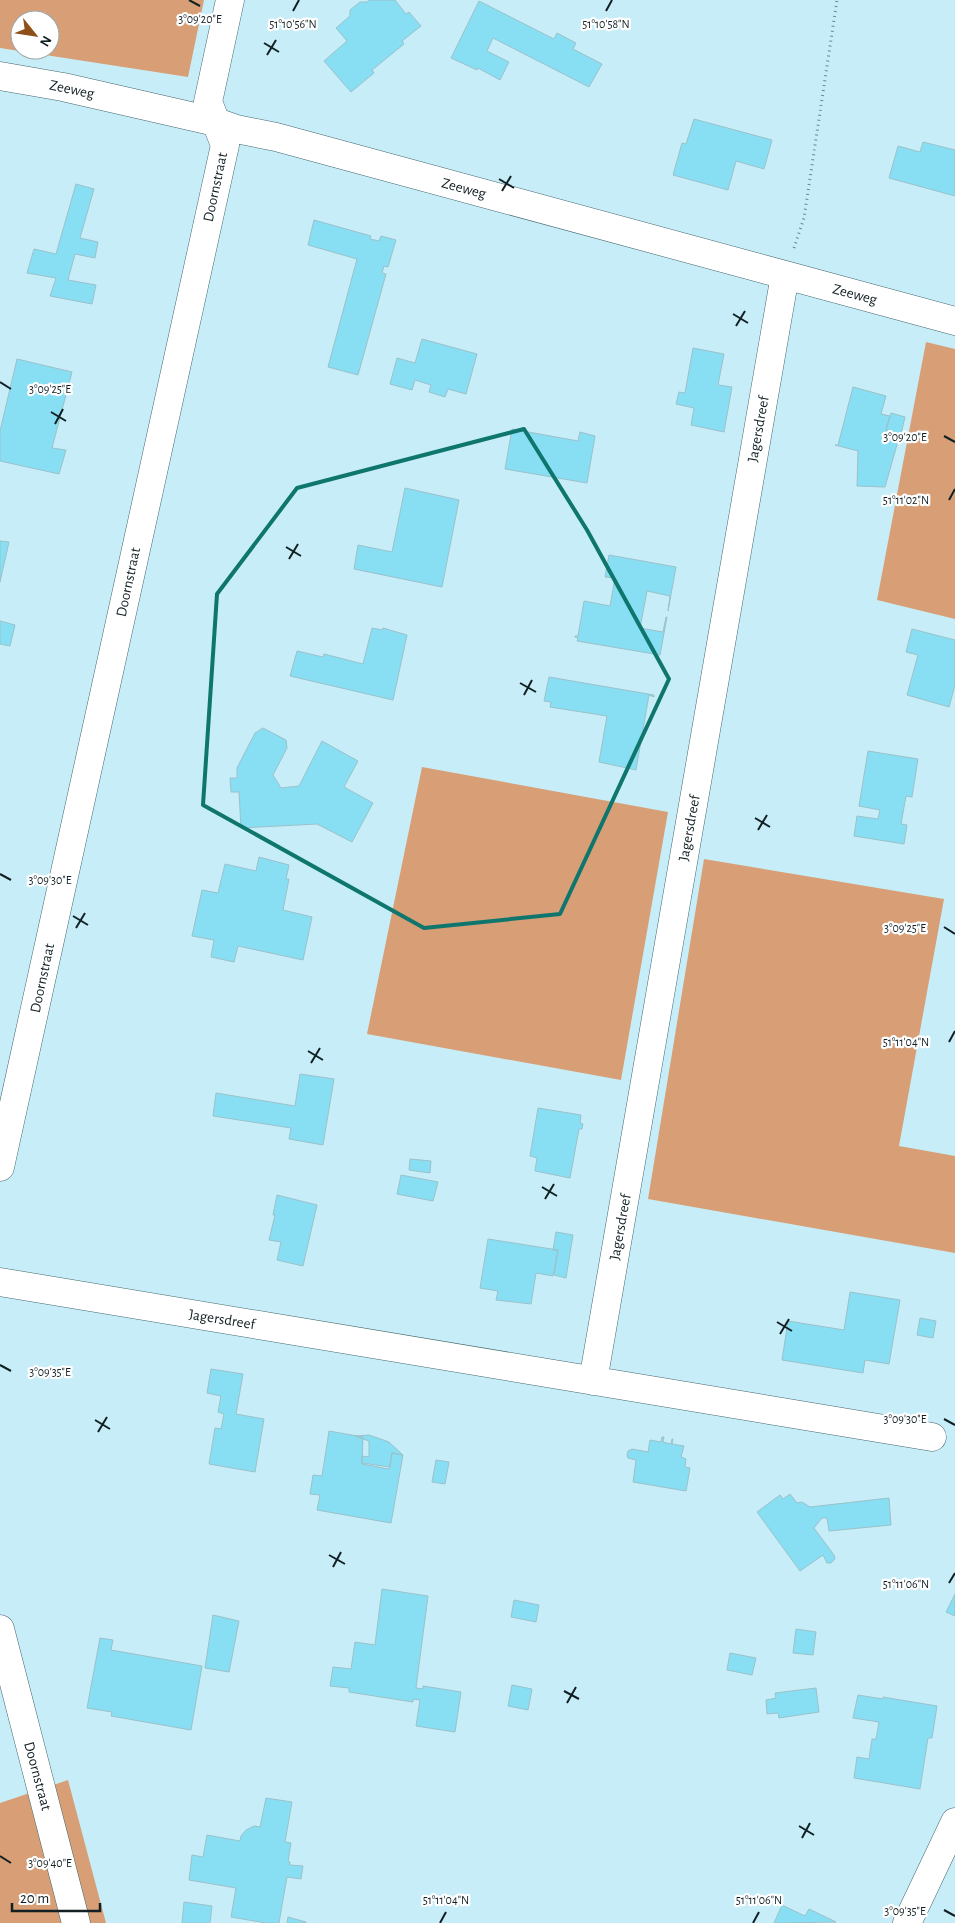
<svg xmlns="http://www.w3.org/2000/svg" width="955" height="1923" font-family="'Alegreya Sans',sans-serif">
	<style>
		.forest { fill: #d89f76; fill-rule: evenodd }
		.building { fill: #88dff3; stroke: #9bc1ca }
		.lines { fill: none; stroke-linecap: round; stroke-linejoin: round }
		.minor-casing { stroke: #44666f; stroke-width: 29 }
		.path { stroke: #6c878e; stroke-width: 3; stroke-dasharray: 1 4; stroke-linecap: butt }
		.minor { stroke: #fff; stroke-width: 28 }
		.marked { fill: none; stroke: #0f766e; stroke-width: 4; stroke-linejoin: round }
		.ticks { fill: none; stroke: #122024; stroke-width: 2 }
		.labels { text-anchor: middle; stroke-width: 4.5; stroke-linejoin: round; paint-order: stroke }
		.street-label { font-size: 15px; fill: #122024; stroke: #fff }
		.ticks-label { font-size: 12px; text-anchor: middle; fill: #122024; stroke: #fff; stroke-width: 4.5; stroke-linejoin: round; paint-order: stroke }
	</style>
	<rect width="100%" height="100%" fill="#c7eef8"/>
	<path class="forest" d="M0,0h204l-16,77 -188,-29zM20,20h30v30h-30z
		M926,342l29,7v270l-78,-19z
		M422,767l246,45 -47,268 -254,-46z
		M704,859l240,40 -45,247 56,10v97l-307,-54z
		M68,1780l38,143h-106v-120z"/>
	<path class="building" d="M369,0h26l11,14 3,-2 12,14 -19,15 2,3 -32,26 2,3 -23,19 -27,-31 23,-20 -11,-13 14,-12v-6l10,-8h7z
		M479,1l75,38 3,-6 19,10 -3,6 29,15 -13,23 -96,-49 -6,13 22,11 -9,18 -22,-12 -1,2 -26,-12z
		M694,119l78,21 -8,29 -28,-8 -8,29 -55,-15 9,-32 4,1z
		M923,142l32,8v46l-66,-18 9,-32 22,6z
		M76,184l18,5 -14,49 18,4 -3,16 -20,-4 -7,26 28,5 -4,19 -42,-8 6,-18 -29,-5 7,-24 22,5z
		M314,220l57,16 -1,3 9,2 2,-5 15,4 -8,27 -4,-1 -2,7 4,1 -28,101 -30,-8 29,-108 -49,-14z
		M422,339l55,15 -11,40 -18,-5 -3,8 -16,-5 2,-7 -16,-5 -3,10 -22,-6 7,-26 18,5z
		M693,348l31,6 -6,31 14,2 -8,45 -33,-7 3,-17 -18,-4 3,-12 6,1z
		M17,359l55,13 -20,76 14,2 -7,24 -59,-13v-30z
		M853,387l33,9 -5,18 9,2 -4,14 14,4 -15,53 -28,-1 1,-35 -23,-6h3z
		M891,413l14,4 -4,17 -15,-4z
		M512,429l66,12 2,-9 15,4 -8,47 -82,-14z
		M405,488l54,12 -17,87 -88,-18 4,-24 34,7z
		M0,541l9,1 -9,40z
		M609,555l67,12 -8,44 2,-15 -23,-5 -7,37 23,4 3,-15h1l-7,38 -83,-14 1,-3 -3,-1v-1h3l6,-35 26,5 5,-28 -10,-1z
		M0,621l15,4 -5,21 -10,-2z
		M372,628l10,2 1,-2 24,7 -14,65 -103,-24 7,-25 26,6 1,-3 39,10z
		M912,629l43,11v45l-6,22 -42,-12 11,-40 -12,-3z
		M549,677l105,18v2l-5,-2 -13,75 -37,-8 8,-46 -57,-9 1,-5 -7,-1z
		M263,728l23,12 1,8 -14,27 8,13 18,-2 23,-45 36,20 -14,26 29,16 -21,39 -35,-18 -76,4 -2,-36h-8l-1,-14h7v-10l18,-35z
		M868,751l50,8 -6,38 -6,-1 -5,28 6,1 -3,19 -50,-8 3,-20 21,3 2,-9 -21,-4z
		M259,857l30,8 -3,14h3l-6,31 29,7 -9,43 -65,-14 -4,16 -23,-5 3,-17 -22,-4 10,-46 16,3 7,-29 31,7z
		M300,1074l34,5 -11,66 -34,-6 2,-11 -78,-12 3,-23 79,13z
		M538,1108l43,7 -1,8 3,1 -1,5h-3l-9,49 -35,-7 2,-13 -7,-2z
		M410,1159l21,2 -1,12 -21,-3z
		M401,1175l37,7 -5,19 -36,-7z
		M277,1195l40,10 -14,61 -26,-6 4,-18 -12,-2 6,-25h-2z
		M556,1232l17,3 -7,43 -12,-3 4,-25h-5z
		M488,1239l70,11 -5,26 -17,-3 -5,31 -35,-4 2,-9 -18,-3z
		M850,1292l50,8 -11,64 -24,-4 -2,13 -81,-13 6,-39 56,9z
		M920,1318l16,3 -3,17 -16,-3z
		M211,1369l32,5 -7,40 28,5 -9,53 -46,-8 6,-36 6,1 3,-15 -6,-2 3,-16 -14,-3z
		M329,1431l34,6 -1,27 27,5 3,-16 11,2 -12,68 -74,-13 3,-15 -10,-1 3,-19 9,1z
		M369,1435l20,7 14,13 -11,-2 -2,14 -28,-4v-7l7,1v-16l-14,-5z
		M662,1437h2l-1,5 8,2 1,-5h1l-1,5 12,2 -3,11 5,2 -1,8 5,1 -4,23 -53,-9 3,-22 -8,-2 -1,-2 1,-5 4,-2 16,3 2,-12 11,2z
		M436,1460l13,2 -4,22 -13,-2z
		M790,1494l7,9 5,-1 8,5 79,-9 2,27 -62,6 -2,-13h-5l-8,10 20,27 1,4 -4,4h-4l-4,-8 -23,16 -43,-59 23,-17 3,4z
		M382,1589l46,7 -12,92 7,1v-3l38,6 -6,40 -39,-6 4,-26 -7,-1v3l-64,-10v-4l-19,-2 3,-19 18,2 4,-27 20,3z
		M955,1594v22l-9,-4z
		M514,1600l25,5 -3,17 -25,-5z
		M213,1615l26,6 -10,51 -24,-4z
		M796,1629l20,3 -3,23 -20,-2z
		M100,1638l13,2 -2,10 91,16 -11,64 -80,-14 1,-4 -25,-4z
		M730,1653l26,5 -4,17 -25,-5z
		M512,1685l20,4 -4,21 -20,-4z
		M816,1688l3,24 -40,6 -1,-5 -11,1 -1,-14 10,-2 -1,-5z
		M858,1695l25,4v-2l54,9 -5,32h-4l-8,51 -66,-11 3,-21 12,2 3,-20h4l3,-17 -26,-4z
		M266,1798l26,4 -7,40 6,1 -3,19h2v3l13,1 -2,13 -14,-2 -8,46h-13l-35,-6 5,-29 -47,-8 3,-25 11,2 4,-22 33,6 1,-5 5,-6 8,-4 6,1z
		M184,1902l28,4 -2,17h-28z
		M782,1905l23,11 4,-7 27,13 -62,1z
		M288,1917l18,5v1h-19z"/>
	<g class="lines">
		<defs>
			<path id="minor" d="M0,76l63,11 153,35 20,7 40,8 679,184
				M0,1167l225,-1022 -17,-43 22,-102
				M0,1282l932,155
				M593,1381l192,-1106
				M0,1629l76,294
				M907,1923l48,-101"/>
		</defs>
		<use href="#minor" class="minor-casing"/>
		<path class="path" d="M794,248l10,-30 33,-218"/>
		<use href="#minor" class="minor"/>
	</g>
	<path class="marked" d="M524,429l63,101 82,149 -109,235 -136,14 -221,-123 14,-211 80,-106z"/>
	<path class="ticks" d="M189,0l11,6M293,11l6,-11M606,11l6,-11M264,43l15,9M267,55l9,-15M499,179l15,9M502,191l9,-15M733,314l15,9M736,326l9,-15M0,382l11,7M51,412l15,9M55,424l8,-15M944,436l11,6M949,500l6,-11M286,547l15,9M289,559l9,-15M520,683l16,9M524,695l8,-15M755,818l15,9M758,830l9,-15M0,874l11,6M73,916l15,9M944,927l11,7M76,928l9,-15M949,1042l6,-11M308,1051l15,9M311,1063l9,-15M542,1187l15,9M545,1199l9,-15M777,1322l15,9M780,1334l9,-15M0,1365l11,6M944,1419l11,6M95,1420l15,9M98,1432l9,-15M329,1555l16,9M333,1567l8,-15M949,1583l6,-10M564,1691l15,8M567,1703l9,-16M799,1826l15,9M802,1838l8,-15M0,1856l11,7M944,1910l11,6M440,1923l6,-11M753,1923l6,-11"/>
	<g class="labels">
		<g class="street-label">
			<text transform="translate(72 89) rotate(12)" y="5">Zeeweg</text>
			<text transform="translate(215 187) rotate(-78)" y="5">Doornstraat</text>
			<text transform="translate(464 188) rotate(15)" y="5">Zeeweg</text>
			<text transform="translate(855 294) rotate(15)" y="5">Zeeweg</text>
			<text transform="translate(758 429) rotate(-80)" y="5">Jagersdreef</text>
			<text transform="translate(128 582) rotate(-78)" y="5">Doornstraat</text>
			<text transform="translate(689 828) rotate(-80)" y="5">Jagersdreef</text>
			<text transform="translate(42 978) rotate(-78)" y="5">Doornstraat</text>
			<text transform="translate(620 1227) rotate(-80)" y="5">Jagersdreef</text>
			<text transform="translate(222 1319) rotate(9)" y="5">Jagersdreef</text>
			<text transform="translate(38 1776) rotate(75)" y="5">Doornstraat</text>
		</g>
	</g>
	<g class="ticks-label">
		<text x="200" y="23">3°09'20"E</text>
		<text x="293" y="28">51°10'56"N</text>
		<text x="606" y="28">51°10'58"N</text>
		<text x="50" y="393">3°09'25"E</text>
		<text x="905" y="441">3°09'20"E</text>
		<text x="906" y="504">51°11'02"N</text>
		<text x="50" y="884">3°09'30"E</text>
		<text x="905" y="932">3°09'25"E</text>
		<text x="906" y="1046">51°11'04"N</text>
		<text x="50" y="1376">3°09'35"E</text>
		<text x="905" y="1423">3°09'30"E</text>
		<text x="906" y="1588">51°11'06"N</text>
		<text x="50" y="1867">3°09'40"E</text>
		<text x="446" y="1904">51°11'04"N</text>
		<text x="759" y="1904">51°11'06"N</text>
		<text x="905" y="1915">3°09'35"E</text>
	</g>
	<g transform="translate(35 35) rotate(120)"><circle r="24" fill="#ffffff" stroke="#a0a6a7"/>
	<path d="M0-4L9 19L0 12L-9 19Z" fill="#8f4f18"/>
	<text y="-8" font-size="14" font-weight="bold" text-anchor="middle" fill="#122024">N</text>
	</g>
	<path d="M12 1903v8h88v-8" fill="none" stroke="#122024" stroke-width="2.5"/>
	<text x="20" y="1903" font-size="15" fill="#122024" stroke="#ffffff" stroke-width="4" paint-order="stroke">20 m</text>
</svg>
